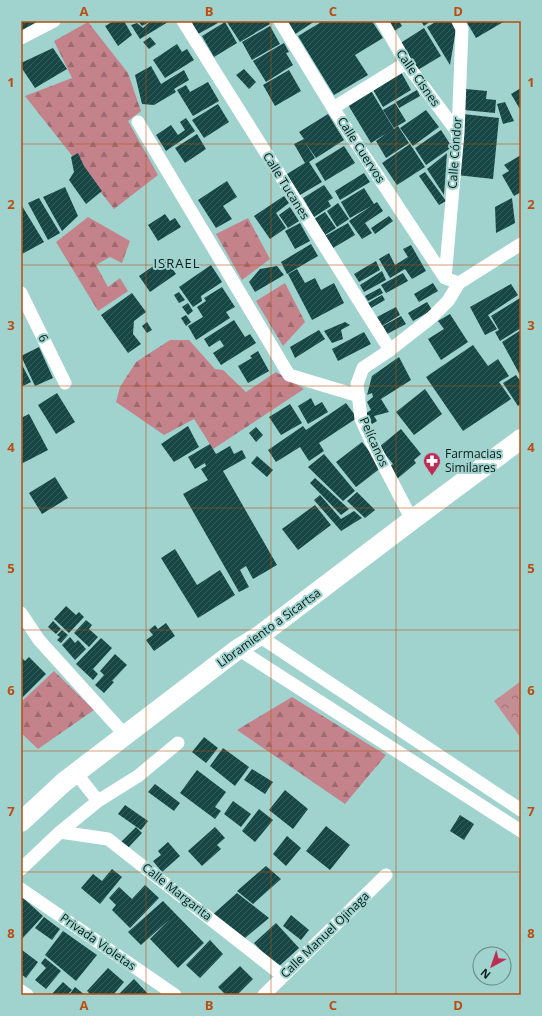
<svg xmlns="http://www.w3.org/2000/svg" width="542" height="1016" font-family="'Open Sans',sans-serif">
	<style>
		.forest { fill: url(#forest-firs) }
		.park { fill: url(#park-crowns) }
		.building { fill: url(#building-hatch) }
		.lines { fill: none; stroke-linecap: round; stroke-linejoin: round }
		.street { stroke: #fff; stroke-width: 13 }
		.primary { stroke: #fff; stroke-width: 20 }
		.grid { fill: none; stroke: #bb4d0f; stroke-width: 1; stroke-opacity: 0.55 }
		.labels { text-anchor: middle; stroke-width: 4; stroke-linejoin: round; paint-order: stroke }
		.street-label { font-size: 12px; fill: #071b19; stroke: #a0d2ce }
		.poi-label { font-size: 12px; fill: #071b19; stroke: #a0d2ce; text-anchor: start }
		.neighbourhood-label { font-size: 13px; letter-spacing: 1px; fill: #071b19; stroke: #a0d2ce }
		.neatline { fill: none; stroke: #bb4d0f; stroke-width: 1.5 }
		.grid-label { font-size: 13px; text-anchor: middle; font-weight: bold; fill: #bb4d0f }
	</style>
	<defs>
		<pattern id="forest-firs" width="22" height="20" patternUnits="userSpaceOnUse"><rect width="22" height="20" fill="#c4838b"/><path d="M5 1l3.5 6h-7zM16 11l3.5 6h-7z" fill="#9d6a71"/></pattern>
		<pattern id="park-crowns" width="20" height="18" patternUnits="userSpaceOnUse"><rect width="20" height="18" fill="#c48d93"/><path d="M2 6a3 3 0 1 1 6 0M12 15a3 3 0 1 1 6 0" fill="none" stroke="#9d7277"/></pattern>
		<pattern id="building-hatch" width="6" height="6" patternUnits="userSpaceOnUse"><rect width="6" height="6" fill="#164745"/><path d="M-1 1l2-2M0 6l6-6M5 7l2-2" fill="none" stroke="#365e5c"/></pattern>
	</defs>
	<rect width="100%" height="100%" fill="#a0d2ce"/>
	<path class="forest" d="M88,22l40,51 13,38 -13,10 30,54 -44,34 -89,-113 47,-18 -18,-37z
		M88,217l42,24 -8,22 -12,-6 -14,8 12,22 12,-9 8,13 -30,20 -42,-69z
		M248,218l22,41 -28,21 -26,-46z
		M285,283l20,39 -22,24 -27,-45z
		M170,340h19l26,29 8,1 23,22 30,-20 28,17 -91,60 -19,-30 -30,16 -48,-33 4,-15 16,-25z
		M54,671l40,39 -56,39 -17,-16v-31z
		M292,697l94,58 -41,49 -108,-74z"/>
	<path class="park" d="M521,681v57l-27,-37z"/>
	<path class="building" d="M21,21h17l-17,10z
		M114,21h10l8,14 -14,11 -13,-20z
		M138,21h13l-9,5z
		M151,21h17v1l-28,17 -9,-14 6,-2 6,5z
		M191,21h26l1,2 -20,11z
		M229,21h39l2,3 -30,18 -13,-20z
		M285,21h30l-21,14z
		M323,21h49l11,17 -28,17 13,20 -34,20 -36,-59z
		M386,21h13l3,5 -9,6z
		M421,21h10l-7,5z
		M437,21h14l5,8 -6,36 -23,-38z
		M466,21h39l-29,17z
		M225,22l12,21 -23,14 -12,-21z
		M270,26l10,18 -28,16 -10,-18z
		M424,28l17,28 -25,15 -17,-27z
		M150,37l6,7 -7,5 -6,-7z
		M284,43l5,9 -3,1 7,12 -27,17 -13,-21z
		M177,44l5,8 5,-3 7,11 -29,18 -12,-18z
		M53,48l14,21 -32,19 -14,-21v-4z
		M151,66l10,18 23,-14 5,10 -15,9 2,3 -22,13 -12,-1 -7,-29z
		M244,69l12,13 -7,7 -13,-14z
		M289,70l12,21 -26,15 -12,-21z
		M401,72l10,18 -28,17 -11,-19z
		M208,82l11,19 -26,15 -16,-26 9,-5 4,7z
		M521,88v23l-10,-17z
		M370,89l24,40 4,-3 11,17 -23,15 -10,-17 11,-8 -16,10 -24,-40z
		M466,89l21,2 -1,8 10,1 -1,13 -31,-3z
		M417,90l3,6 -21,12 -3,-6z
		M505,102l9,19 -11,3 -6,-20z
		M395,103l11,18 -12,7 -11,-18z
		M218,104l11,18 -25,16 -12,-18z
		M426,110l13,17 -26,19 -13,-18z
		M328,114l16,26 -28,18 -12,-17 11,17 -6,4 13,20 -27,16 -13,-21 23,-14 -11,-19 10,-5 -5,-7z
		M463,114l36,4 -6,61 -36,-4z
		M186,118l9,13 -29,20 -10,-16 15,-10 7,10 7,-5 -5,-8z
		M441,130l11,17 -26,18 -11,-17z
		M197,134l9,15 -21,14 -10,-15z
		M410,144l15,23 -28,18 -15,-22z
		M344,146l11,17 -30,18 -10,-17z
		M78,153l6,13 18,25 -16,13 -17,-24 5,-8 -3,-15z
		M447,153l-3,42 -17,-26z
		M521,155v37l-7,4 -12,-21 7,-4 -5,-6z
		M425,172l21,29 -7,4 -20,-29z
		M364,173l6,9 -30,18 -5,-9z
		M227,181l10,16 -14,9 9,13 -16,9 -18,-28z
		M324,185l9,13 -5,3 3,5 -17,11 -11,-19z
		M65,187l13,29 -16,15 -19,-34z
		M364,188l10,16 3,-2 6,9 -18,12 7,10 -10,6 -13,-18 22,-15 -21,12 -9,-16z
		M284,196l5,7 -13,10 10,15 -16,11 -16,-23z
		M39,198l21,35 -12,7 -20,-37z
		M512,198l3,25 -19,10 -1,-26z
		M338,203l11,16 -12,8 -10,-16z
		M22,206l22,36 -22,12 -1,-1v-46z
		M290,207l9,14 -11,7 -9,-13z
		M325,212l11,16 -11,7 -11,-16z
		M165,214l5,7 5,-3 6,9 -23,14 -10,-16z
		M389,216l4,5 -18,13 -4,-6z
		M300,223l10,18 -15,8 -10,-18z
		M348,223l7,12 -22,13 -8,-12z
		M311,244l7,12 -31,18 -6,-12z
		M411,245l15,26 -14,8 -7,-10 -15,9 -11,-19 10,-6 6,12 13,-8 -5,-8z
		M165,258l11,16 -26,18 -11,-16z
		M376,261l4,9 -21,12 -5,-8z
		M211,265l11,17 -21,14 1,5 -9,6 -14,-20z
		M277,266l7,9 -29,17 -6,-10 11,-13z
		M297,269l8,14 10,-5 6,12 13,-7 10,20 -32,17 -24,-46z
		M382,271l4,9 -22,12 -4,-7z
		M403,273l5,8 -22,12 -5,-8z
		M433,283l5,8 -19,11 -5,-8z
		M511,284l7,11 -30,20 9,14 -12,6 -15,-28z
		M222,287l13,20 -9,5 4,6 -34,22 -8,-14 15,-9 -6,-10 9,-6 -2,-3z
		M380,288l3,5 -15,8 -3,-5z
		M179,292l6,8 -6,3 -5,-8z
		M132,293l14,19 -12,9 -1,13 8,10 -13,9 -27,-38z
		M382,295l3,5 -14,8 -3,-5z
		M520,298l1,30 -21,13 -5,-9 4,-2 -8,-14z
		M427,302l5,8 -19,11 -5,-8z
		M188,303l5,8 -5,4 -6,-8z
		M396,307l4,8 -18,11 -5,-9z
		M450,314l18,28 -27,18 -13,-21 16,-10 -6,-8z
		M186,315l5,7 -5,4 -5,-8z
		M401,316l5,8 -19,10 -4,-8z
		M234,320l11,17 5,-3 6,9 -35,22 -8,-12 11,-7 -4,-6 -11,7 -5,-8z
		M147,322l5,8 -5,3 -5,-7z
		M345,322l5,3 -9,5 2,9 -11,4 -8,-12z
		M319,330l6,9 -30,19 -5,-11z
		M521,330v47l-19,-35z
		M364,332l7,12 -33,17 -6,-12z
		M473,345l15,21 10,-7 11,17 -10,6 12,17 -48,32 -37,-54z
		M39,347l14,31 -18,8 -14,-30z
		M258,351l11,20 -21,12 -10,-17 14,-8 -2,-2z
		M399,357l12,23 -30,19 8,13 -15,4 3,5 -5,3 -6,-11 5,-3 -4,-8 6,-5 -1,-4 -5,2 5,-19z
		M21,363l10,19 -10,5z
		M516,375l5,7v22l-3,2 -15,-23z
		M425,389l17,25 -28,21 -18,-23z
		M57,393l18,29 -19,12 -18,-29z
		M311,398l4,8 7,-4 6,10 -20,12 -10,-18z
		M346,403l11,15 -38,25 5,8 -15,10 -9,-14 -24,15 -8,-12 35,-24 3,4z
		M290,404l12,19 -21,12 -12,-18z
		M29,414l19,36 -27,14v-46z
		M188,426l11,21 -25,15 -13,-18z
		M256,427l7,8 -7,7 -7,-9z
		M401,429l20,25 -7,6 2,3 -19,16 -9,-11 5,-4 -14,-17z
		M362,442l20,25 -26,20 -20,-25z
		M210,444l6,10 14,-8 4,8 8,-4 4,8 -23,13 54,94 -24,14 -7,-13 -6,4 9,17 -10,5 -56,-98 25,-14 -7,-11 5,-3 -1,-3 -10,6 -7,-12z
		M324,454l31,37 -12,10 -35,-34z
		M257,456l16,14 -6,7 -16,-14z
		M55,477l13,21 -26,16 -13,-21z
		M315,478l34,31 -8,6 -31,-32z
		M357,492l18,18 -10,8 -18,-17z
		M320,495l21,24 13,-8 8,7 -21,13 -27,-31z
		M315,505l16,20 -33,25 -16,-21z
		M175,549l22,36 23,-15 15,25 -37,23 -37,-60z
		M66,606l10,9 3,-3 5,5 -15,16 -15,-14z
		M86,620l6,5 -3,4 9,8 -9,10 -15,-14z
		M53,621l8,8 -5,5 -8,-7z
		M166,623l9,13 -21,15 -8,-11 7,-5 -4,-5 6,-5 3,4z
		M62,630l6,5 -7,8 -4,-3 3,-3 -3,-2z
		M70,637l5,6 3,-3 8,9 -11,11 -13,-15z
		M101,638l11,10 -19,21 5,5 -5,6 -17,-16z
		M115,654l12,11 -15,16 2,1 -10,11 -9,-8 9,-10 -4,-4z
		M21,657l4,4 4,-4 17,17 -24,24z
		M204,737l14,11 -12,15 -14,-11z
		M223,748l26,19 -14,19 -25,-20z
		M252,769l21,13 -8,12 -21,-14z
		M197,770l29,22 -11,15 6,4 -6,8 -35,-26z
		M155,784l25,19 -6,8 -26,-19z
		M285,790l23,19 -15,20 -24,-19z
		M233,801l18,13 -10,13 -17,-13z
		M125,805l23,16 -7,9 -23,-16z
		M259,809l14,11 -18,22 -13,-11z
		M460,815l14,9 -10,16 -14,-9z
		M326,826l24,19 -20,25 -24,-19z
		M136,827l6,6 -15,16 -6,-7z
		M215,827l10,11 -8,7 4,4 -19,17 -14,-15z
		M287,836l14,12 -15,18 -13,-12z
		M168,842l12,14 -18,16 -9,-11 8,-6 -3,-4z
		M266,866l15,13 -28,25 -16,-13z
		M112,869l10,8 -22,27 -19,-16 12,-14 9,7z
		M145,885l14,13 -29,30 -18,-18 4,-5 -7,-7 10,-11 13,12z
		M237,893l32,25 -24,20 -34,-22z
		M21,896l22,20 -22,24z
		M163,901l41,42 -26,25 -28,-29 20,-20 -29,26 -13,-13z
		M291,915l18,15 -8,10 -18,-14z
		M44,917l16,12 -8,11 -17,-12z
		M276,923l23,25 -22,20 -23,-25z
		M63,931l34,24 -21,26 -31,-26z
		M210,940l13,14 -23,24 -14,-13z
		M22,950l16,12 -12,16 -5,-4v-22z
		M45,958l16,13 -15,18 -11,-9 11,-12 -5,-5z
		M240,966l13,13 -16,16h-11l-8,-8z
		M108,968l16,14 -11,13h-22l-4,-4z
		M134,979l15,16h-31z
		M63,982l9,8 -5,5h-16z
		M75,987l10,8h-16z"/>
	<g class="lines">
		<path class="street" d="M183,21l207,329
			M280,21l53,87 112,170
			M382,21l24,42 52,70
			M21,38l33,-17
			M333,108l73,-45
			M138,122l151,253 70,21
			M445,278l13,-145 4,-104 -4,-8
			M459,283l62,-39
			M21,293l44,90
			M412,520l-41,-79 -10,-22 -4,-35 6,-16 27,-18 41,-32 17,-17 11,-18 -14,-5
			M21,613l18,27 87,96
			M259,636l262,174
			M238,649l283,182
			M76,773l22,28
			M60,832l48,7 175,137
			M21,869l39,-37 38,-31 40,-25 40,-33
			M21,889l154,106
			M21,991l6,4
			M264,995l122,-120"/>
		<path class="primary" d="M21,822l43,-40 174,-133 21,-13 153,-116 109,-81"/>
	</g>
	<path class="grid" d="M146,21v974M271,21v974M396,21v974M21,144h500M21,265h500M21,386h500M21,508h500M21,630h500M21,751h500M21,872h500"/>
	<defs>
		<symbol id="pharmacy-pin" viewBox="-11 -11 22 30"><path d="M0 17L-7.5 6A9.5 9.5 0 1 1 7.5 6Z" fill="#bd2d53" stroke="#a0d2ce"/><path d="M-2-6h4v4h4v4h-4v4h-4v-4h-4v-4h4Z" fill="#fff"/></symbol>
	</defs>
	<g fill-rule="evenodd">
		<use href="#pharmacy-pin" x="422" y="451" width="20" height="27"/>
	</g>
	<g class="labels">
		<g class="street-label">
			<text transform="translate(418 78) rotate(55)" y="4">Calle Cisnes</text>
			<text transform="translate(361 150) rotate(57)" y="4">Calle Cuervos</text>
			<text transform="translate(455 153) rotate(-86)" y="4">Calle Cóndor</text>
			<text transform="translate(286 186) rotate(58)" y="4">Calle Tucanes</text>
			<text transform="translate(43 338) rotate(64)" y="4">6</text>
			<text transform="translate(374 442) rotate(66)" y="4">Pelícanos</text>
			<text transform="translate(269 628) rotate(-36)" y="4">Libramiento a Sicartsa</text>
			<text transform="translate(177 892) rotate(38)" y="4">Calle Margarita</text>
			<text transform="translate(325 935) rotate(-44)" y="4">Calle Manuel Ojinaga</text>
			<text transform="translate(98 942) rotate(35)" y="4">Privada Violetas</text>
		</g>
		<g class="poi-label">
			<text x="445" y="458">Farmacias<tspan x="445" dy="14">Similares</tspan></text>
		</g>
		<g class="neighbourhood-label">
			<text x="177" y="268">ISRAEL</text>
		</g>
	</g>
	<rect width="542" height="1016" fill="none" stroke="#a0d2ce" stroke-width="44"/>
	<g transform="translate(492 966) rotate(220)"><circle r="19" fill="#a0d2ce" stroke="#638986"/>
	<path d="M0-3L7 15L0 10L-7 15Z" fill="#bd2d53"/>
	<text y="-6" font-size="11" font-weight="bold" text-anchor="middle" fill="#071b19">N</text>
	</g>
	<rect x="22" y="22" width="498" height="972" class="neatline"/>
	<g class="grid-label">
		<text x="84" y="16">A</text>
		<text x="209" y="16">B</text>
		<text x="333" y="16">C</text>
		<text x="458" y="16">D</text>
		<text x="11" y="87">1</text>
		<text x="531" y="87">1</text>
		<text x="11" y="209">2</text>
		<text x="531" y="209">2</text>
		<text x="11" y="330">3</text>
		<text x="531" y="330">3</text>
		<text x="11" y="452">4</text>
		<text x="531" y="452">4</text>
		<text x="11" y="573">5</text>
		<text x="531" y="573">5</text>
		<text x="11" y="695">6</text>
		<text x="531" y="695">6</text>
		<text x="11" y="816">7</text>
		<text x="531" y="816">7</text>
		<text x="11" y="938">8</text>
		<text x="531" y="938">8</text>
		<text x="84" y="1010">A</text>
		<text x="209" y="1010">B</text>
		<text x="333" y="1010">C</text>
		<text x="458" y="1010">D</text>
	</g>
</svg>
